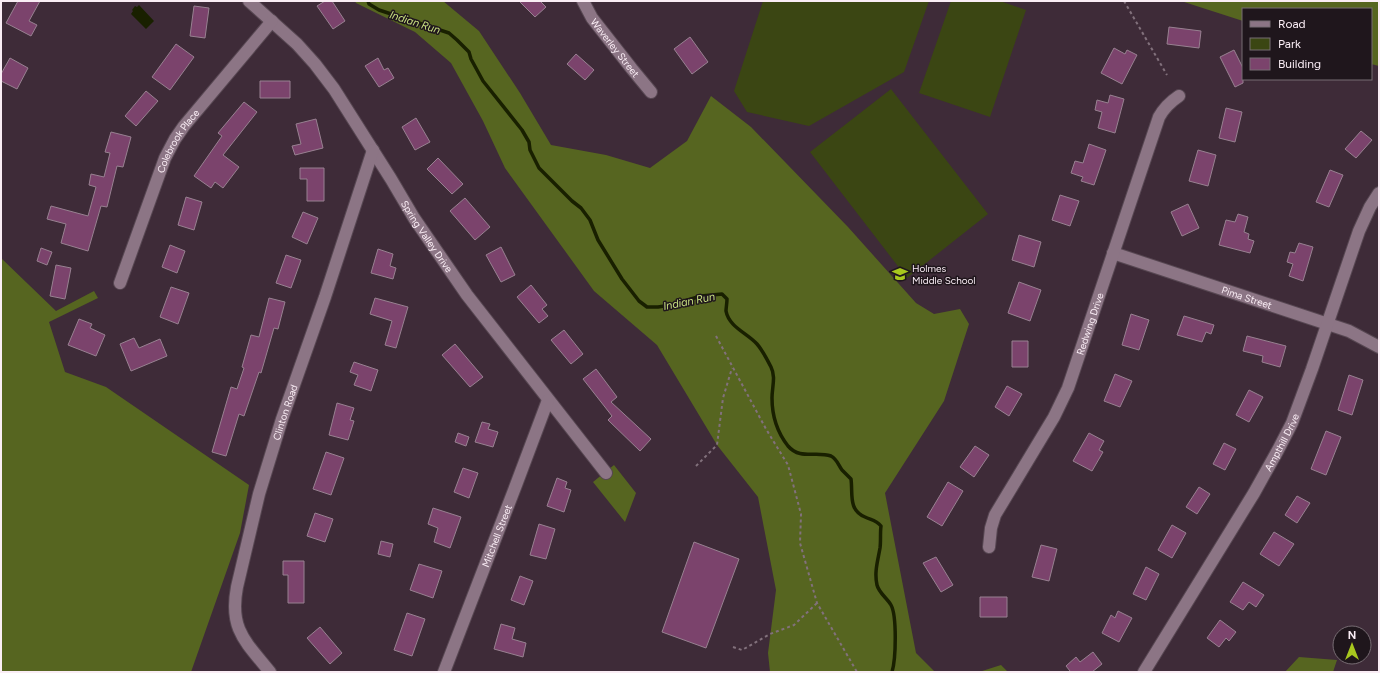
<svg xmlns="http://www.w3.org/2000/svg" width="1380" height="673" font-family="Figtree,sans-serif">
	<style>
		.green { fill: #3b4613 }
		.forest { fill: #566520 }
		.water { fill: #192000 }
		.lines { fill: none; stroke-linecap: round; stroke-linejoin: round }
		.stream { stroke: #192000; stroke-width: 3.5 }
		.building { fill: #7b436c; stroke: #988191 }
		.minor-casing { stroke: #574752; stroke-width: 14 }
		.path { stroke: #82717c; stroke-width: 2; stroke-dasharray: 3 3; stroke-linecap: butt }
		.minor { stroke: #8c7585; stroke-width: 12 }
		.labels { text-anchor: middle; stroke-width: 3; stroke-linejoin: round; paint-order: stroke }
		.street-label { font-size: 10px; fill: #faedf5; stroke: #1f161c }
		.poi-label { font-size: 10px; fill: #faedf5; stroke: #1f161c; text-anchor: start }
		.water-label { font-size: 11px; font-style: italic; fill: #c8e180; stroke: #1f161c }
	</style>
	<rect width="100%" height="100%" fill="#3e2b38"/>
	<path class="green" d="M763,1h166l-25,71 -95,54 -62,-14 -13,-21z
		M951,1h49l26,9 -36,107 -71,-24z
		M891,89l97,125 -81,64 -97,-126z"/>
	<path class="forest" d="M355,1h88l36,30 41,62 31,52 55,10 44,13 37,-27 24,-45 40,31 97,100 68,76 18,11 26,-5 9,15 -25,77 -59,92 31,160 19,19h-165l-2,-19 8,-63 -18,-93 -41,-52 -60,-100 -63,-54 -89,-123 -22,-47 -32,-58 -36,-31 -59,-29z
		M1181,1h198v65l-8,-2v-55h-128v12z
		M1,258l55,53 38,-20 4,7 -49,24 16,50 41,15 143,98 -9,48 -49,139h-190z
		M614,465l22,28 -11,29 -32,-40z
		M1299,657l38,3 -4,12h-48z
		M1001,665l7,7h-29z"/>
	<path class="water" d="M139,5l15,16 -8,8 -15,-15 2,-3 -1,-1 3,-4 2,1z"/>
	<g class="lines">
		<path class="stream" d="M368,1l1,3 10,6 70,23 8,7 12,12 2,7 12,22 39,49 7,12 1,8 9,18 33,33 9,7 9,12 8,20 24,39 17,22 8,6h11l13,-2 30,-9 21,-2 5,5c0,4 -1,9 -1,12 3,16 21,22 31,33 6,7 10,15 14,23 5,10 1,20 1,31 0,17 5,34 16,48 12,14 28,5 43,10 6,3 8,10 11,14 3,3 6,6 9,9 2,15 -3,31 14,38 6,3 11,3 16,9 -1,7 0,15 -1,22 -2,12 -6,24 -3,37 2,8 10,13 14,20 6,11 5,54 1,67"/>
	</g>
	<path class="building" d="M18,1h22l-11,20 8,4 -6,11 -25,-13z
		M325,1h7l13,20 -12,8 -16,-23z
		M519,1h21l6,6 -11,10z
		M194,6l15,2 -4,30 -15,-2z
		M1169,27l32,4 -2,17 -32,-4z
		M690,37l18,25 -16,12 -18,-25z
		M176,44l18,13 -24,33 -18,-13z
		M1114,48l11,6 2,-4 10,5 -15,29 -21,-11z
		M1234,50l9,18v15l-8,4 -15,-30z
		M576,54l18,16 -9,10 -18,-16z
		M10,58l18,10 -11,21 -16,-8v-7z
		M378,58l6,12 4,-2 6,10 -15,9 -14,-21z
		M260,81h30v17h-30z
		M146,91l12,10 -22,25 -11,-10z
		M1110,95l14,4 -9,34 -17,-5 4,-16 -7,-2 2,-10 11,3z
		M244,102l13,10 -34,43 16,12 -16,21 -8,-6 -4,6 -17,-12 28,-40 -4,-3z
		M1226,108l16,4 -7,30 -16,-4z
		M416,118l14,24 -15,8 -13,-23z
		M316,119l7,29 -28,7 -3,-9 9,-2 -5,-20z
		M1361,131l11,9 -16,18 -11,-9z
		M111,132l20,5 -8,30 -6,-1 -10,41 -6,-1 -13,45 -27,-8 5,-19 -19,-5 4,-13 37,10 8,-29 -7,-2 2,-11 13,3 6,-24 -5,-1z
		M1089,144l17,6 -12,35 -13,-4 2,-4 -12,-4 4,-12 8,2z
		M1198,150l18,5 -8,31 -19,-5z
		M438,158l25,26 -11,10 -25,-25z
		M300,168h24v33h-17v-22h-7z
		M1330,170l13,5 -14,32 -13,-5z
		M1060,195l19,6 -9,25 -18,-6z
		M186,197l16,5 -8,28 -16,-5z
		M465,198l25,29 -15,13 -25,-29z
		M1188,204l11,24 -17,8 -11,-24z
		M303,212l15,6 -11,26 -15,-7z
		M1238,214l10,3 -4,15 5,2 -1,5 6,2 -4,12 -31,-8 7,-25 9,2z
		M1019,235l22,7 -7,25 -22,-7z
		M1299,243l14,4 -10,34 -14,-5 4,-12 -6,-2 3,-10 5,1z
		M170,245l15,6 -8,22 -15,-6z
		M501,247l14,28 -14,7 -15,-27z
		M41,248l11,4 -5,13 -10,-4z
		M378,249l15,5 -3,12 6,2 -3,11 -22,-6z
		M286,255l15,5 -10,28 -15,-5z
		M56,265l15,3 -6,31 -15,-3z
		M1019,282l22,8 -11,31 -22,-8z
		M531,285l16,20 -5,4 6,7 -9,7 -22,-26z
		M171,287l18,6 -11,31 -18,-7z
		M269,298l16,4 -7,27 -4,-1 -13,45 -2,-1 -15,44 -5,-2 -13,42 -14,-4 19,-65 6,2 7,-21 -2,-1 9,-32 8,2z
		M375,298l33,9 -12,41 -11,-3 7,-24 -22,-7z
		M1131,314l18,6 -10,30 -17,-5z
		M1184,316l30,9 -3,9 -5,-2 -4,10 -25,-7z
		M79,319l13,5 -2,4 15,7 -9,21 -28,-11z
		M564,330l19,24 -12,10 -20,-24z
		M1247,336l39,10 -6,21 -18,-5 1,-6 -20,-5z
		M134,338l5,10 21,-9 7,17 -36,15 -11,-27z
		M1012,341h16v26h-16z
		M455,344l28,33 -13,10 -28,-32z
		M354,362l24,8 -7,21 -17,-6 4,-10 -8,-3z
		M596,369l21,28 -6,5 40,37 -11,12 -32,-31 4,-4 -29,-37z
		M1115,374l17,7 -12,26 -16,-6z
		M1349,375l14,5 -11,35 -14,-5z
		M1007,386l15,8 -13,22 -14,-9z
		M1249,390l14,7 -14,25 -13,-7z
		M337,403l17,5 -4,12 4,1 -6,19 -19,-5z
		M482,422l8,2 -2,5 10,3 -5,15 -18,-5z
		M1326,431l15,6 -15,38 -15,-6z
		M458,433l11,4 -3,9 -11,-4z
		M1089,433l15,8 -5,9 4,2 -11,19 -19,-10z
		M1224,443l12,6 -11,21 -12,-6z
		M975,446l14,9 -15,22 -14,-10z
		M326,452l18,6 -13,37 -18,-6z
		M463,468l15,5 -9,25 -15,-6z
		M557,478l10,4 -2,6 6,2 -7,22 -17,-6z
		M948,482l15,9 -21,35 -15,-9z
		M1199,487l11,7 -13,20 -11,-7z
		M1297,496l13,7 -13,20 -12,-8z
		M433,508l28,9 -11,31 -16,-6 4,-14 -10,-4z
		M315,513l18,6 -8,23 -18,-6z
		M539,524l16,5 -9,30 -16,-4z
		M1172,525l14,8 -14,25 -14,-8z
		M1274,532l20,12 -15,22 -19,-12z
		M381,541l12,3 -3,13 -12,-3z
		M694,542l45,17 -33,89 -44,-16z
		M1041,545l16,4 -8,32 -17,-4z
		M936,557l17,28 -12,7 -18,-29z
		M283,561h21v42h-16v-28h-5z
		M419,564l23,7 -9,27 -23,-8z
		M1146,567l13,7 -13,26 -13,-6z
		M520,576l13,5 -9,24 -13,-5z
		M1243,582l21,13 -8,12 -7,-5 -6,8 -13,-8z
		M980,597h27v20h-27z
		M1118,611l14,7 -13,24 -17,-9 9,-18 4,3z
		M407,613l18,6 -13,37 -18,-6z
		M1220,620l16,12 -7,9 -3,-3 -7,9 -12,-9z
		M501,624l14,4 -3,11 14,4 -3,14 -29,-8z
		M320,627l22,26 -12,11 -23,-26z
		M1093,652l9,12 -10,8h-24l2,-1 -4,-5 10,-9 4,5z"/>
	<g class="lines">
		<defs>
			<g id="minor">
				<path id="s1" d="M249,1l48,43 18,20 19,25 57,90 23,39 53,77 139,178"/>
				<path id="s2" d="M583,1l9,17 40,51 19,23"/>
				<path id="s3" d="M1113,253l236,78 30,16"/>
				<path id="s4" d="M120,283l45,-125 10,-19 9,-13 88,-105"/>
				<path id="s5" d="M989,547l2,-19 4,-13 59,-98 14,-29 91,-271c5,-9 11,-15 20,-21"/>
				<path id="s6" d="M270,672c-25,-31 -41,-43 -33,-85l22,-93 23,-75 43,-122 48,-147"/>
				<path id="s7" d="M444,672l72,-187 32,-85"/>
				<path id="s8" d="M1144,672l110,-179 24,-43 14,-27 20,-54 47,-138 11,-24 9,-14"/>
			</g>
		</defs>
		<use href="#minor" class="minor-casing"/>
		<path class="path" d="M1124,1l43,74
			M716,336l50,93 22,36 13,49 -1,29 17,60 40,69
			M696,466l21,-21 6,-47 9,-30
			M733,647l9,3 28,-16 24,-9 23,-22"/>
		<use href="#minor" class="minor"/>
	</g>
	<defs>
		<symbol id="school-bare" viewBox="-9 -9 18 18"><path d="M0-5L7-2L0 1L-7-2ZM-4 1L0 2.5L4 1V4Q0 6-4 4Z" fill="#a8c71e" stroke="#1f161c" stroke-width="2.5" paint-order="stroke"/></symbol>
	</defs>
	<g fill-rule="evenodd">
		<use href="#school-bare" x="889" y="263" width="22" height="22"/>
	</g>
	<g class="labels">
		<g class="street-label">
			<text dy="4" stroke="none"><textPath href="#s2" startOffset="57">Waverley Street</textPath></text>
			<text dy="4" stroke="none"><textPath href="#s4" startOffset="154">Colebrook Place</textPath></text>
			<text dy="4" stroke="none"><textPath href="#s1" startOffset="297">Spring Valley Drive</textPath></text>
			<text dy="4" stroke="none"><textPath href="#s3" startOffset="141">Pima Street</textPath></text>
			<text dy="4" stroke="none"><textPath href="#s5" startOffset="247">Redwing Drive</textPath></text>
			<text dy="4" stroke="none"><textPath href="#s6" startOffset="277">Clinton Road</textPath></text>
			<text dy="4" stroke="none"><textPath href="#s8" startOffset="268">Ampthill Drive</textPath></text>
			<text dy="4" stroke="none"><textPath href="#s7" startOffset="146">Mitchell Street</textPath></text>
		</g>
		<g class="poi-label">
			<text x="912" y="272">Holmes<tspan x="912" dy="12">Middle School</tspan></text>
		</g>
		<g class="water-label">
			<text transform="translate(415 22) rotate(18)" y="4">Indian Run</text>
			<text transform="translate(689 301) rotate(-11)" y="4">Indian Run</text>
		</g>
	</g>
	<rect width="1380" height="673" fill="none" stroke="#faedf5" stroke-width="4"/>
	<rect x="1242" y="8" width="130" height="72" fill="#1f161c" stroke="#776c73"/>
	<rect x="1250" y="21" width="20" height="6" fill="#8c7585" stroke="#776c73"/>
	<text x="1278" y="28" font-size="12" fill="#faedf5">Road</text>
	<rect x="1250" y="38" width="20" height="12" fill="#3b4613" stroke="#776c73"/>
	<text x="1278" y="48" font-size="12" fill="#faedf5">Park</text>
	<rect x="1250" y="58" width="20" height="12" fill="#7b436c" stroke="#776c73"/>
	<text x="1278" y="68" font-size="12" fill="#faedf5">Building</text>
	<g transform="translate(1352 645)"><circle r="19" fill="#1f161c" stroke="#776c73"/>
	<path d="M0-3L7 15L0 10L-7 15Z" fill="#a8c71e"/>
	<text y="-6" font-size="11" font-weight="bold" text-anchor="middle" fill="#faedf5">N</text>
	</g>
</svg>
